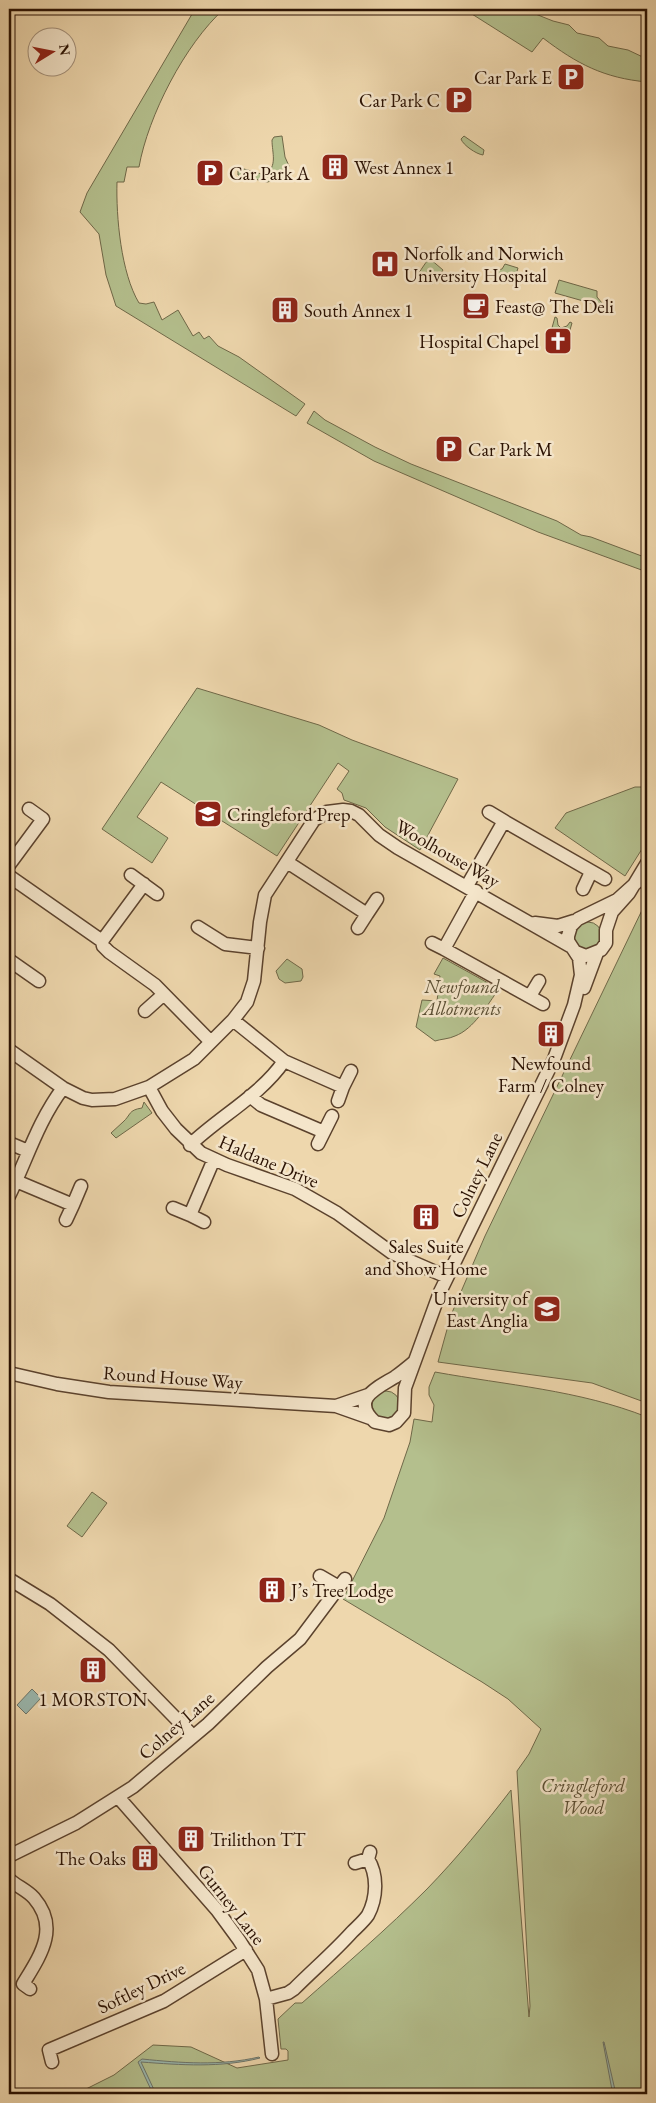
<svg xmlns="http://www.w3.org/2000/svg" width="656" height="2103" font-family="'EB Garamond',serif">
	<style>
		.green { fill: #b4bf8d; stroke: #6f6848 }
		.water { fill: #9ab8af; stroke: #6d756a }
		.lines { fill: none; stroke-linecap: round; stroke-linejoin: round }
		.minor-casing { stroke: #5b422d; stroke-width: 15 }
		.minor { stroke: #f4e5ca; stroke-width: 12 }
		.labels { text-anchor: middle; stroke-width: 5; stroke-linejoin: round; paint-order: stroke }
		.poi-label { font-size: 19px; fill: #2a1102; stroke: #f4e5ca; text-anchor: start }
		.street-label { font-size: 19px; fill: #2a1102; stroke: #f4e5ca }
		.park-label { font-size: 19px; font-style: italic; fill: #5a4e33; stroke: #f4e5ca }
	</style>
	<rect width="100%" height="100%" fill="#eed7ad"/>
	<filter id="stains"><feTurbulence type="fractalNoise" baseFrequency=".004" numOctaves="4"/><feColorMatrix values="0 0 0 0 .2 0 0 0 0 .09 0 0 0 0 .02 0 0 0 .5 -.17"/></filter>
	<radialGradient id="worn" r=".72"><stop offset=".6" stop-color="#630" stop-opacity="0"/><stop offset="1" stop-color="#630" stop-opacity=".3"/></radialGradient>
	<path class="green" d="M195,9h29c-39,35 -76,107 -85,158h-12l-3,15h-7c-1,35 4,91 22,121l7,1 8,-2 8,18 16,-10 15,26 6,-4 5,7 5,-3 9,10 21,11 66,47 -9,12 -180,-110 -10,-31 -7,-41 -19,-22 7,-19z
		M464,9h59l30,12 16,4 8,8 22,5 9,8 20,4 19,9v23c-43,-4 -70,-18 -104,-44l-11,14z
		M282,136l3,21 4,9 -7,13 -15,3 -29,-7v-4l6,-2 21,6c13,-9 7,-22 7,-35l2,-3z
		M464,136l20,14 -1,5c-7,-1 -20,-10 -22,-16z
		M429,258l14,12 -10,14 -15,-10z
		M505,264l13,4 -4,13 -20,-6 1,-4 7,-2z
		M559,280l38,11v6l5,6 -1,3 -46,-13z
		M555,317l2,1 1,7 3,3 6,-2 3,-4 2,1 -5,17 -17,-5z
		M314,411l11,9 50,27 36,17 146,57 24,14 10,2 56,21v14l-109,-40 -164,-71 -67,-38z
		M197,688l122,37 33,15 106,39 -38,71 -35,-23 -19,-19 -22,-8 -2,-7 -5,-4 12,-18 -11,-8 -61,93 -116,-74 -24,35 31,21 -16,25 -50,-34z
		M635,787h12v54l-22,35 -70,-48 11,-15z
		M647,902v501l-55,-20 -154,-21 13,-47 34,-79 159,-330z
		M574 936a14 14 0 1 1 28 0a14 14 0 1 1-28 0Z
		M443,958l56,31c-12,16 -25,40 -44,47 -6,3 -14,3 -20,5l-19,-14 6,-27 15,1 3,-25 -6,-2z
		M287,959l15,10 1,8 -2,4 -16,2 -6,-4 -3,-8z
		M144,1102l8,11 -36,25 -5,-5c4,-4 8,-7 12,-11 8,-7 5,-12 19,-14z
		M435,1372c71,13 144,18 212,45v677h-571l38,-19 39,-30 38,2 46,21 51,-8v-9l-2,-2h-5l-3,-30 17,-16h7c42,-37 85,-74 125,-114 30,-31 58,-65 84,-99l18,227 1,-11 -13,-235 12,-17 12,-25 -33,-30 -26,-17 -139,-83 41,-81 26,-76 4,-23 18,3 2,-17 -5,-10v-8z
		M372 1405a14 14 0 1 1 28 0a14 14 0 1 1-28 0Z
		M92,1492l15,11 -25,34 -15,-11z"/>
	<path class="water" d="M32,1689l9,9 -15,16 -9,-9z
		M603,2042h1l11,48 32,3v1l-100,-3v-2l65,1z
		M259,2057l1,1c-39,10 -79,7 -119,4l15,32h-3l-15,-32 4,-3c39,4 78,7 117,-2z"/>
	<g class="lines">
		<defs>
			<path id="minor" d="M489,812l15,9
				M287,862l80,52 10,-15
				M9,865l34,-46 -14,-10
				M131,875l26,19
				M9,876l93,65 1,5 6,6 46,33 55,56
				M467,886l37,-65 101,58
				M583,889l8,-17
				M535,923l23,3 16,-5
				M198,927l27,17 33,4
				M358,928l9,-14
				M102,941l42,-57
				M432,943l12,6 32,-58
				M444,949l99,55
				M576,952l10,4 15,-6 5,-7v-13l6,-18 17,-19 18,-30
				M9,960l30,21
				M584,988l13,-35
				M530,996l9,-15
				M145,1011l19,-17
				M9,1050l54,38 20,10 9,2 23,-1 34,-12 45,-28 39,-39 14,-18 7,-21 6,-59 5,-27 49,-75 13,-8 16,-2 8,1 8,4 20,20 19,13 172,98
				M284,1061l59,26 -5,14
				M149,1087l13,24 14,18 25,24 26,12 68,24 42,24 55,40 55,24
				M343,1087l8,-16
				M250,1096l11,9 63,27 -6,12
				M324,1132l8,-16
				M9,1143l19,8
				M190,1145c29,-28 71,-50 94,-84l-51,-41
				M16,1181l57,24 8,-19
				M9,1196c18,-37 29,-75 54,-108
				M173,1208l17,7
				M66,1220l7,-15
				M204,1222l-14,-7 24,-56
				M414,1362c-6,5 -12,10 -19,15 -16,10 -46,22 -20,45l14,3 7,-3 8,-9 1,-25 35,-96 114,-233 20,-54 7,-30 -2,-17 -11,-17v-5l3,-10 7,-7 39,-19 20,-18
				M9,1373l48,11 52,8 227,14 34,12
				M336,1406l32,-11
				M320,1576l19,11
				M9,1579l41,25 59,46 84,86
				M119,1798l98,112 22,30 19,30 8,29 6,55
				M9,1856l67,-33 57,-36 75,-63 59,-57 33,-28 45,-60
				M355,1863l13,-4
				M9,1879c7,7 18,11 25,19 26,30 6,58 -11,86l7,5
				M266,1999l22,-6 6,-4c19,-19 40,-37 58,-57 5,-5 12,-11 16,-17 9,-17 10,-40 0,-56l2,-7
				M52,2062l-3,-12 115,-49 82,-51"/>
		</defs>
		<use href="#minor" class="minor-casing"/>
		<use href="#minor" class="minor"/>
	</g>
	<defs>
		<symbol id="parking-square" viewBox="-11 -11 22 22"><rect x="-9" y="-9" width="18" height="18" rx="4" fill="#8f2418" stroke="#f4e5ca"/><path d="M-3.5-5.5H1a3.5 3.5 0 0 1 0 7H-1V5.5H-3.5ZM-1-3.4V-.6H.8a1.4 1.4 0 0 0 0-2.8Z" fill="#fff"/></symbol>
		<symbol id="building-square" viewBox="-11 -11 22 22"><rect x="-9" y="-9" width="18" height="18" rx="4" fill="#8f2418" stroke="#f4e5ca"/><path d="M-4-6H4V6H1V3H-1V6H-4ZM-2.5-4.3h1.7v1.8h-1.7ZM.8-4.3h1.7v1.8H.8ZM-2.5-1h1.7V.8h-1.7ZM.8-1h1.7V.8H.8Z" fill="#fff"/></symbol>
		<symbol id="hospital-square" viewBox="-11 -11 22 22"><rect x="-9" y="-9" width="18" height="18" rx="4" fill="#8f2418" stroke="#f4e5ca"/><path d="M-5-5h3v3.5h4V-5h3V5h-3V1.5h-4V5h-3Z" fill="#fff"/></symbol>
		<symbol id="cafe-square" viewBox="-11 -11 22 22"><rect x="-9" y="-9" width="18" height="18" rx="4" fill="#8f2418" stroke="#f4e5ca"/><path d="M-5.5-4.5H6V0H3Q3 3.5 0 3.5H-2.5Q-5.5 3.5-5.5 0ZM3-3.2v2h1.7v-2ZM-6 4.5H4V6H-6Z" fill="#fff"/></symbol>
		<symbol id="church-square" viewBox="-11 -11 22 22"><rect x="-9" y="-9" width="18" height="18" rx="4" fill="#8f2418" stroke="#f4e5ca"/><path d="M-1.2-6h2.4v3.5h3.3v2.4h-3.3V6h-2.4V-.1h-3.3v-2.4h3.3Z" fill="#fff"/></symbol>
		<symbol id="school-square" viewBox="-11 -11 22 22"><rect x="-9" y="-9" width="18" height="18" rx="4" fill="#8f2418" stroke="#f4e5ca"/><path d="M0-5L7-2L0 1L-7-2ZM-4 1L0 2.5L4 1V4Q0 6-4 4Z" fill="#fff"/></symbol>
		<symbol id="university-square" viewBox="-11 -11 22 22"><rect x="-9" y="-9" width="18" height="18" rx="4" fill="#8f2418" stroke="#f4e5ca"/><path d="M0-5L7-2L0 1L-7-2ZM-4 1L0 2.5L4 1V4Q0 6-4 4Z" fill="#fff"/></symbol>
	</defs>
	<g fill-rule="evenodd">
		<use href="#parking-square" x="555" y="61" width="32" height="32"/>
		<use href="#parking-square" x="443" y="84" width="32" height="32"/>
		<use href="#building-square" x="319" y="151" width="32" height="32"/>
		<use href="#parking-square" x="194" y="157" width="32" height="32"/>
		<use href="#hospital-square" x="369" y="248" width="32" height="32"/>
		<use href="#cafe-square" x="460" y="290" width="32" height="32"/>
		<use href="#building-square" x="269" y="294" width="32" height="32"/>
		<use href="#church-square" x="542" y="325" width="32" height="32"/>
		<use href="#parking-square" x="433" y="433" width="32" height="32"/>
		<use href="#school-square" x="192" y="798" width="32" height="32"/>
		<use href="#building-square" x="535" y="1018" width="32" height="32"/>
		<use href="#building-square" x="410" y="1201" width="32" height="32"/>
		<use href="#university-square" x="531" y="1293" width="32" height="32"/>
		<use href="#building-square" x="256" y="1574" width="32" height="32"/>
		<use href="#building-square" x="77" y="1654" width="32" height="32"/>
		<use href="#building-square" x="175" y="1823" width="32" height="32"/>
		<use href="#building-square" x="129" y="1842" width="32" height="32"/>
	</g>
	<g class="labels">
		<g class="poi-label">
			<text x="552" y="84" text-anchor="end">Car Park E</text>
			<text x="440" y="107" text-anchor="end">Car Park C</text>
			<text x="354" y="174">West Annex 1</text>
			<text x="229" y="180">Car Park A</text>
			<text x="404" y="260">Norfolk and Norwich<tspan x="404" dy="22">University Hospital</tspan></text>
			<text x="495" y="313">Feast@ The Deli</text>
			<text x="304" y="317">South Annex 1</text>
			<text x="539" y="348" text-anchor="end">Hospital Chapel</text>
			<text x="468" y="456">Car Park M</text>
			<text x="227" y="821">Cringleford Prep</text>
			<text x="551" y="1070" text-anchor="middle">Newfound<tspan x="551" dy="22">Farm / Colney</tspan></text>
			<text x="426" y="1253" text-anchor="middle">Sales Suite<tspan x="426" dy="22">and Show Home</tspan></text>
			<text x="528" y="1305" text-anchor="end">University of<tspan x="528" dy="22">East Anglia</tspan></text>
			<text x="291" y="1597">J’s Tree Lodge</text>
			<text x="93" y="1706" text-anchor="middle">1 MORSTON</text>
			<text x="210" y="1846">Trilithon TT</text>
			<text x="126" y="1865" text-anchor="end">The Oaks</text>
		</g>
		<g class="street-label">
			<text transform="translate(448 853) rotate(30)" y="7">Woolhouse Way</text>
			<text transform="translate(269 1161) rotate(23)" y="7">Haldane Drive</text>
			<text transform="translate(476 1175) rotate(-64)" y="7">Colney Lane</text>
			<text transform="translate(173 1377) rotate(4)" y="7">Round House Way</text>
			<text transform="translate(176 1725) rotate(-41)" y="7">Colney Lane</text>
			<text transform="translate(232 1904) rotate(52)" y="7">Gurney Lane</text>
			<text transform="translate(141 1987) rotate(-26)" y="7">Softley Drive</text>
		</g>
		<g class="park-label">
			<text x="462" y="993">Newfound<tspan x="462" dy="22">Allotments</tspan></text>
			<text x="583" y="1792">Cringleford<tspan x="583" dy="22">Wood</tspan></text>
		</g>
	</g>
	<rect width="656" height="2103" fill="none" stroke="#eed7ad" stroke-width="30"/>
	<rect x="10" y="10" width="636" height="2083" fill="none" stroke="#2a1102" stroke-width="2.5"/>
	<rect x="15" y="15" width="626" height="2073" fill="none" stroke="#2a1102"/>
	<g transform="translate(52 52) rotate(80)"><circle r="24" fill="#f4e5ca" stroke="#a3907a"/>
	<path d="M0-4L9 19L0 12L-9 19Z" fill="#8f2418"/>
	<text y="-8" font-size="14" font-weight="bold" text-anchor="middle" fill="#2a1102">N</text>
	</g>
	<rect width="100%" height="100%" filter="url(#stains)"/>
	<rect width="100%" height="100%" fill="url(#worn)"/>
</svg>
